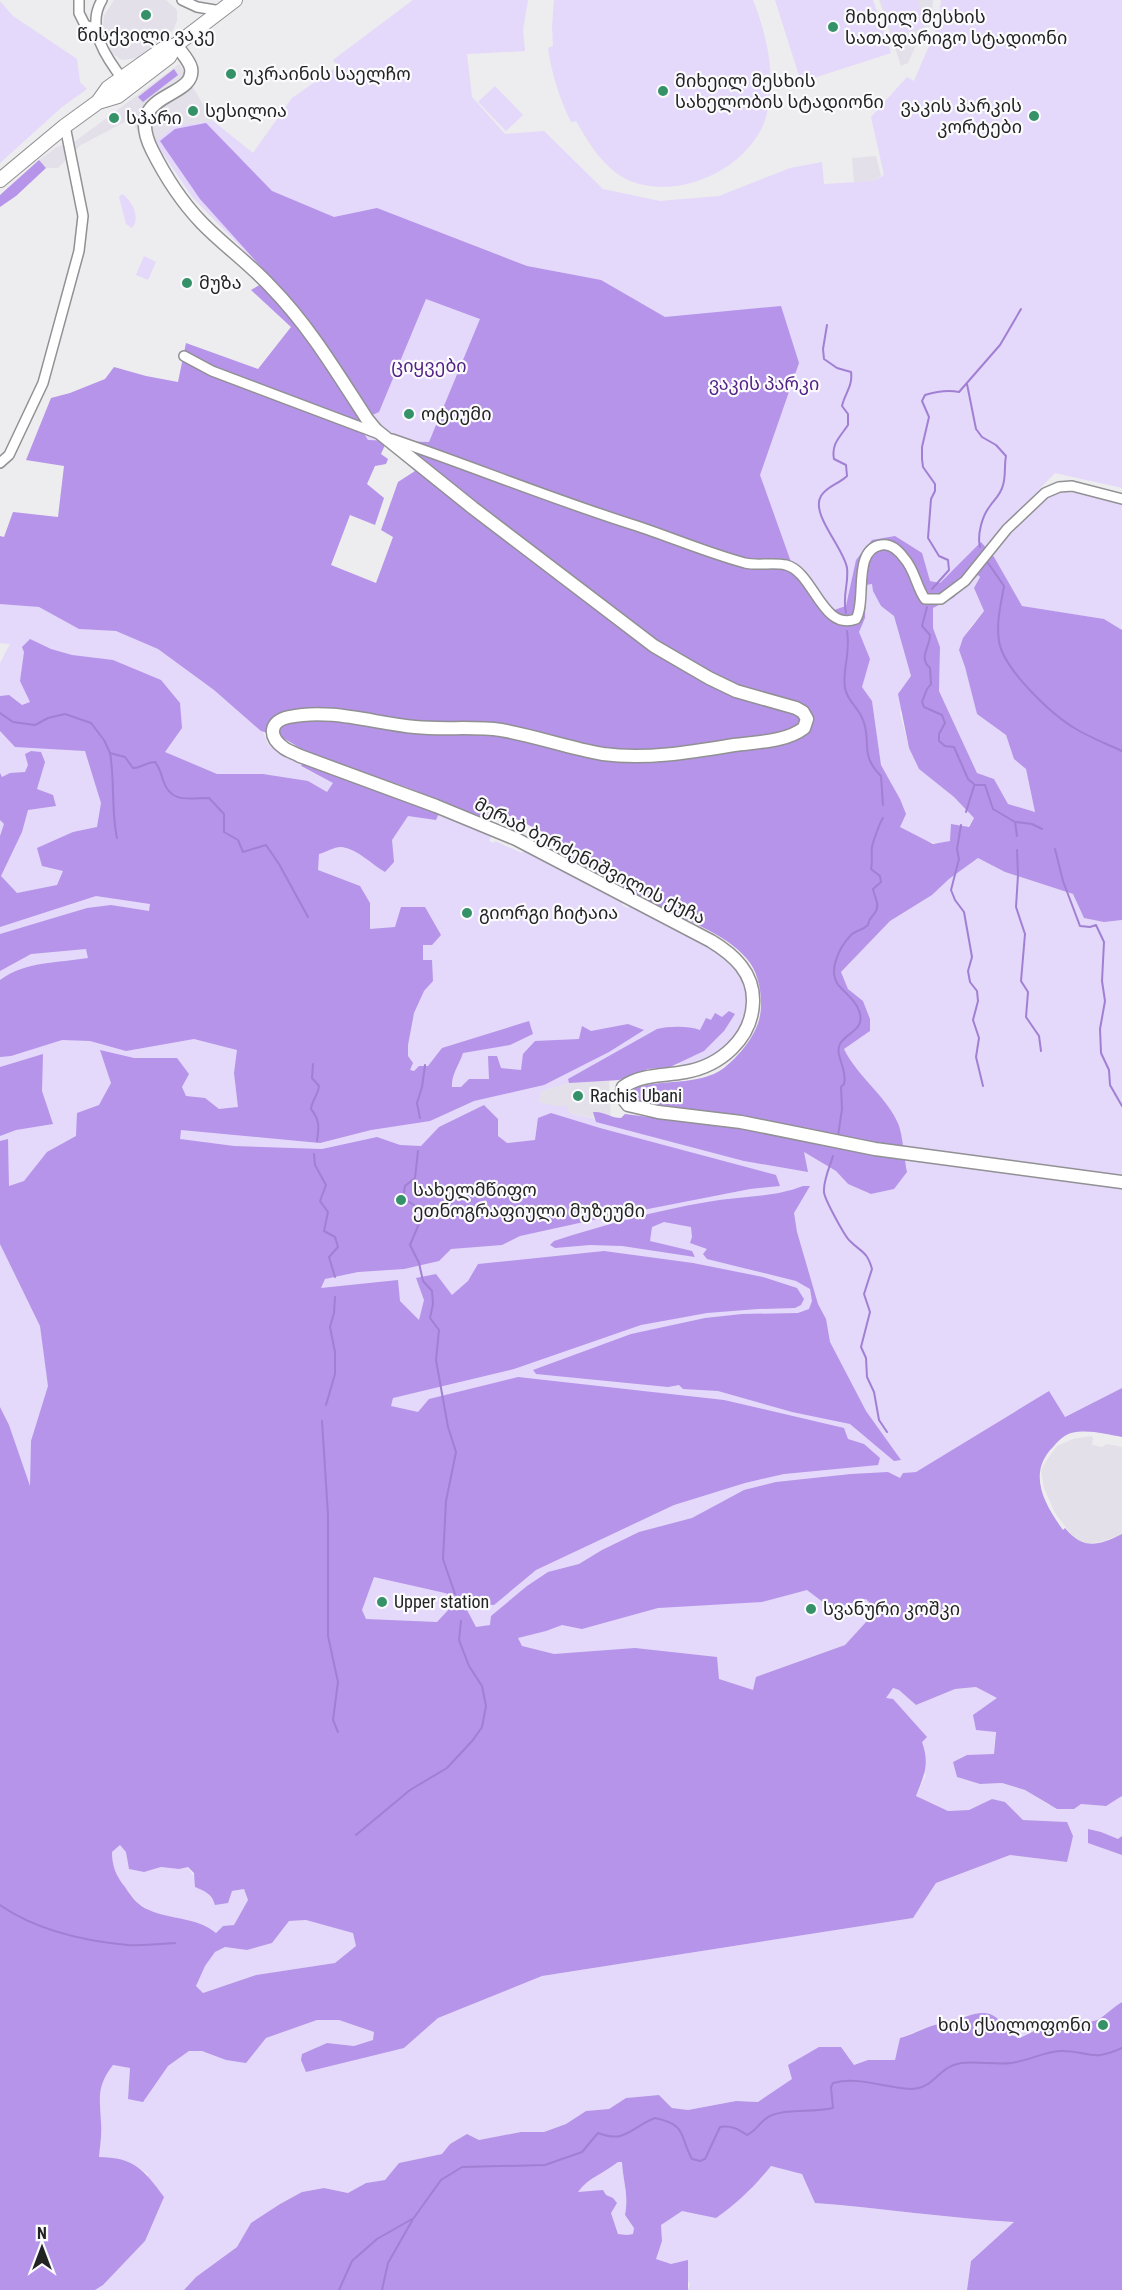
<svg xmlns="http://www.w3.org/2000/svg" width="1122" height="2290" font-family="'Roboto Condensed','Noto Sans Georgian',sans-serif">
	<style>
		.built { fill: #e3e0ea }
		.green { fill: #e4d8fb }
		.forest { fill: #b594e9; fill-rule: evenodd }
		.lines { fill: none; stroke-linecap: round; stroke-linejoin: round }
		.stream { stroke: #a180d3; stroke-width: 2 }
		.minor-casing { stroke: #919093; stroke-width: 12 }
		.tertiary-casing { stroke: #919093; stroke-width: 15 }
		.secondary-casing { stroke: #919093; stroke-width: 16 }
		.minor { stroke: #fff; stroke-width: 9 }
		.tertiary { stroke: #fff; stroke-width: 12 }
		.secondary { stroke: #fff; stroke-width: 14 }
		.poi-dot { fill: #349168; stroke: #fbfafd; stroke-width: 2 }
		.labels { text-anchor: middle; stroke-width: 4.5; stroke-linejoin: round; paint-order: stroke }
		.poi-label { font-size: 18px; fill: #232324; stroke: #fbfafd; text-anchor: start }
		.park-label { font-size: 18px; fill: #522284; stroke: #fbfafd }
		.street-label { font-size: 18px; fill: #232324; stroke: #fbfafd }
	</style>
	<rect width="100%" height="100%" fill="#edecef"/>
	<path class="built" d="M114,0h52l11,10v11l-4,9 -36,28 -15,2 -9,-6 -7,-15 -3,-13 1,-10z
		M879,0h54l-1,15 -4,17 -6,-1 -14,32 -7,3z
		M179,64l34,57 -40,5 -18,16 -13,-4 -12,-19 -49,26 -23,23h-12l-7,-8 18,-13 20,-7z
		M876,156l5,20 -8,6 -19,1 -2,-25z
		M609,1080l2,40 -37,-5 -35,-13 2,-11 28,-8z
		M1091,1436l2,2 -1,7 10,2 5,-3 15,3v87l-21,8 -16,2 -10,-5 -20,-26 -11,-25 -3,-17 3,-7 13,-18 16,-7z"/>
	<path class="green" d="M413,0h115l-5,30 2,21 -58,3 5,43 33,37 39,-3 59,58 57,12 59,-5 71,-28 32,-6 2,22 50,-3 10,-6 -13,-58 36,-40 7,4 24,-56 3,-25h181v488l-67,-15 -15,15 35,5 47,1v136l-18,-11 -83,-13 -27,-48 -11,-13 -49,48 -44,-52 -28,11 -24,82 -409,-192 -61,-2 -11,-19 21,-9 -106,-133 -79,-81 -38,-56 18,-16 40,-5 40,32 39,-55 46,-32 -5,-6z
		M554,0h199c14,35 24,79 13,117 -16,52 -90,86 -140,62 -23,-12 -38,-37 -50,-58l-5,1c-12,-25 -19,-47 -23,-74l5,-2 -1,-19z
		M775,0h98l18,53 -90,29z
		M881,0h36l9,26 -33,11z
		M0,1l13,15 64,43 3,23 7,7 -25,18 -62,56z
		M495,86l28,29 -17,16 -28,-29z
		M122,194c10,6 19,24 10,34l-6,-4 -7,-27z
		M144,256l12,6 -8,18 -12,-5z
		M977,574l3,2 -6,12 10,23 -13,15 -12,24 6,17 12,47 29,21 8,24 12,10 9,43 -27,-8 -14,-25 -17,-6 -38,-82 1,-44 -7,-19v-20l20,-10z
		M872,584l9,22 13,10 17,60 -11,37 9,35 10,21 35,28 20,21c-23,35 -44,29 -74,9v-28l-19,-34 -9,-64 -10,-14 2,-10 -6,-45 7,-14 1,-33z
		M2,603l37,4 40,22 37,2 42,18 56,41 49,42 5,12 8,7 27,12 -2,4 32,16 104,35 2,-5 49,19 -1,3 4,1 -2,5 4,2 2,-2 27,12 3,-4 98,52 -1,4 6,3 3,-3c17,10 35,19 53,29 37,20 80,42 57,92 -10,23 -35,35 -58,41l-4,-4 -9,4 -22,2 -29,11 -50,3 -28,8 -2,11 15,4h14v6l6,3 230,37 32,19 12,13 23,10 23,-5 4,-67 -23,-32 -24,-27 -7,-14 26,-18v-11l-7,-19 -15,-12 -7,-17 49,-51 42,-26 17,-16 29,-21 27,14 68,22 31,28 18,-2v468l-58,29 -15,-25 -133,80 -13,1 -26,137 -32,35 -89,32 136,11 7,2 17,15 39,-16 21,-2 21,11 -3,57h-27l-14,7 4,15 23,7 22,-1 23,7 24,15 32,-1 24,2 17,-10v40l-4,4 -17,-8 -13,-2v12l34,13v147c-24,15 -20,25 -50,16l-11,8 -24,3 -7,6 -10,3 -12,-4 -6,-14 -38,-5 -15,7 -17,3 -32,13 -5,22h-27l-14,5 -13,-18 -82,55 -23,-1 -48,9 -16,-2 -13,-13 -33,3 -17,11 -23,2 -20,13 -22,8h-23l-42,8 -12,-6 -17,10 -7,10 -44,9 -14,17 -19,3 -18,10 -24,-5 -22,4 -22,12 -28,19 -15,24 -41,30 -12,13h-89l8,-5 42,-44 3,-67c-17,-10 -29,-18 -49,-17 1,-11 3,-22 2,-33 -1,-26 -5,-37 12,-59l17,3 -2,30 30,-20 10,-12 21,-15h13l24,9 20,2 20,-24 51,-18h22l35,12v8l-20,6 -27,-3 -25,11 102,-6 34,-30 104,-42 371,-58 23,-35 74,-28 57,7v-40l-45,-2 -17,-18 -13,-3 -23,11 -21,1 -32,-15 10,-22 -908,-37 33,-174 -21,-74 -21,-64 -9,-18v-744l10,-19 -10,-1v-39z
		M120,1845l7,7 2,17 15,3 17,-5 18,2 8,-2 26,33 19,-9 12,-2 4,11 -14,25 -11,1 -7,7c-20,-17 -47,-12 -69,-24 -9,-5 -14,-12 -20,-19 -10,-12 -15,-22 -15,-38z
		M307,1920l47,13 2,14 -21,16 -79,12 -53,18 -7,-7 9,-20 10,-14 10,-5 22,3 25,-7 17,-22z
		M618,2162h4c1,20 7,31 3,53l9,13 -1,6 -6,1 -9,-1 -7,-21 2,-15 -19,-6h-17c10,-14 28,-18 41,-30z
		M771,2166l31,7 14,30c66,5 132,16 199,18l-44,40 -4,29h-279l2,-6 -19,-20 -16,-5 7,-18 -1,-16 21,-15 79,-31z"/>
	<path class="forest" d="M174,69l4,6 -35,27 -5,-5z
		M206,123l66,68 62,26 43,-9 150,58 74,14 64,37 116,-11 18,57 -39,112 36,101 38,34 12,-4 10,-46 16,-20 23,-4 27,17 8,28 10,2 41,-41 13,15 28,49 82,13 18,11v290l-18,2 -20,-4 -11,-24 -68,-22 -27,-14 -29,21 -17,16 -42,26 -49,51 7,17 15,12 7,18v12l-26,18c13,27 40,45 53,72 6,12 7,37 10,51l-13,17 -23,5 -23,-10 -12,-13 -32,-19 4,20 -64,-11 -148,-39 -3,-10c11,-1 18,6 28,6l4,-4 111,14 63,11 -162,-37 -7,-6 2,-7c29,-11 66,-2 92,-21 14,-11 30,-30 35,-48 5,-17 1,-47 -12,-61 -22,-26 -60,-38 -90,-53 -32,-16 -65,-34 -97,-51l-7,-18 -43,-21 -27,2 -77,-31 -92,-31 -31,-18 -22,-7 -47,-41 -56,-41 -42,-18 -37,-2 -40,-22 -39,-3v-68l4,1 9,-25 45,5 6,-51 -38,-6 25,-62 19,-5 35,-14 9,-12 32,9 32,6 8,-39 72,26 33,-42 -40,-37 20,-12 -71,-79 -40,-58 15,-12zM426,299l54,20 -51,123 -61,-2 -11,-18 22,-10zM385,445l30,26 -17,11 -17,48 12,7 -17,46 -45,-18 19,-50 25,10 9,-27 -17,-14 8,-18 11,-2 2,-5 -7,-5zM978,575l2,2 -6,11 10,23 -21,27 -4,12 6,17 12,47 29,21 8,24 12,10 9,43 -27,-8 -14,-25 -17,-6 -38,-82 1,-44 -7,-19v-20l20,-10zM872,584l1,7 8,15 13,10 17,60 -13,18 11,54 10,21 35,28 20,21 -5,9 -18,-3 -1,17 -17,3 -33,-17 6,-13 -6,-15 -19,-34 -9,-64 -10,-14 8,-28 -11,-27 6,-14 1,-33z
		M39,160l7,8 -30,28 -16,11v-12z
		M30,639l21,10 21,6 41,5 48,20 19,23 2,25 -17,24 52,22h46l45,7 19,11 6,-9 -32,-17 2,-3 136,50 -3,7 -28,-4 -16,24 2,22 -9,10c-14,-8 -26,-22 -43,-25 -6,-1 -16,5 -23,7l-1,16 42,16 10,17v26l25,-2 6,-20h24l16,28 -9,10h-9v15h9l1,21 -9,10 -10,22 -6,32v11l5,7 -3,7 4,1 5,-5h9l14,-18 87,-27 4,13 -23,11 -47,8c-4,12 -12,22 -11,34h9l8,-8h20l-1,-23h9l4,12 20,2 2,-16 12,-13 44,-2 3,-13 9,5 37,-7 16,6 -35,22 -65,33 -70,16 -44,20 -59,9 -51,13 -139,-13 -1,9 54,7 88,3 55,-12 23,8 21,1 18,-19 45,-22 14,14v17l9,7 28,-3 3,-22 13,-5 49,15 176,47 4,11 -30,3 -148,29 -82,18 -18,9 -51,4 -12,12 -35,8 -46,3 -33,7 -4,9 77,-8 2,21 19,19 5,-20 -8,-22 20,-4 16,21 16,-14 10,-17 126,-13 89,12 70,14 34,11 7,11 -3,6 -6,3 -37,1 -51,4 -66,12 -127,44 -121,29 -2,8 27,6 11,-13 89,-22 206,23 120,28 4,11 16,5 16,14 -2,7 -94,9 -39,9 -71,22 -138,65 -42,35 -26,-2 -23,-10 -71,-16 -12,33 4,9 71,3 15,-16 15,4 9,17 14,-2 1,-9 36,-30 21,-14 31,-8 23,-14 37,-18 53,-14 52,-28 32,-8 75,-8 37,-2 12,6 3,-5 13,-1 133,-81 16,26 57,-29v49c-17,-3 -33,-8 -51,-4 -7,2 -13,8 -18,14 -26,26 -9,57 10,83l2,-2c18,22 33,18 57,6v262l-16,10 -25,-2 -7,5h-17l-32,-19 -23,-7 -22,1 -23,-7 -4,-15 14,-7 27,-1 2,-22 -20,-2 -3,-15 24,-17 -21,-11 -21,2 -39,16 -17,-15 -6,-2 -7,10 7,1 34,38 -5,5c8,23 2,33 -6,54l32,15 21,-1 23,-11 13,3 18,18 44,2 6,14 -6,26 -57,-7 -74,28 -23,35 -371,58 -104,42 -34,30 -98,24 -5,-12 1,-6 25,-11 27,3 19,-6 1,-8 -35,-12h-22l-51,18 -20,25 -20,-3 -24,-9h-13l-21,15 -25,36 -15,-3 2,-31 -17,-3c-17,22 -13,33 -12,58 1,11 -1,23 -2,34 35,0 46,14 65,40l-19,44 -42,44 -8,5h-95v-883l9,18 21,61 1,-45 17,-55 -8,-60 -40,-82v-103l8,-2 1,47 15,-5 23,-29 29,-16 1,-23 22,-8 12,-22 -11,-33 34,8h43l12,16 -7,13 4,9 19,2 14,11 19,-2 -4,-34 3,-23 -43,-11 -68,12 -36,-10 -28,-1 -51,16 -11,1v-77c26,-19 58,-17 88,-22l-2,-9 -55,5 -31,17v-37l87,-26 24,-3 38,6 1,-7 -54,-8 -96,31v-91l4,-12 -4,-4v-47l2,4 8,-4 15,-1 3,-7 -3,-11 6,-3 10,1 4,10 -8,27 16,6 3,11 -28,4 -6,22 -21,44 16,17 40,-8 6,-14 -21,-5 -5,-18 36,-16 24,-5 4,-24 -16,-52 -70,-4 -15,-16v-35l9,-1 13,10 8,-3 -10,-21 4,-29 -2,-5zM807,1590l25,19 34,-10 11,11 -32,35 -89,32 -3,13 -34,-11 -2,-22 -82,-9 -81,6 -32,-8 -4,-8 28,-7 16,-6 20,4 76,-21 104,-6zM120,1845l6,7 3,17 15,3 17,-5 18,2 9,-2 6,6 1,14c10,4 17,7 20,18l13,-2 4,-12 12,-2 4,11 -14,25 -11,1 -7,7c-19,-16 -45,-13 -67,-23 -11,-4 -18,-14 -24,-23 -9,-11 -13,-21 -13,-35zM306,1920l47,13 3,13 -21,17 -79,12 -53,18 -7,-7 9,-20 10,-14 10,-5 22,3 25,-7 17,-22z
		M729,1011l6,3 -11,17 -20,20 -34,16 -22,2 -29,11 -50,3 -1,-4 89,-50c13,-3 32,-3 43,1l6,-12 5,2 4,-7 7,4z
		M43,1054l-1,37 11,33 -37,6 -16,6v-69z
		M803,1186h7l-16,27 3,19 21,72 8,15 4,23 36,69 35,49 -7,1 -44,-37 -58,-12 -74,-21 -35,-2 -4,-4 -11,2 -132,-13 -3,-4 98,-36 74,-16 37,-4 56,-1 11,-4 3,-8 -2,-12 -14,-8 -89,-22 -4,-5 4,-5 -17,-6 2,-6 -1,-10 -27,-5 -12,5 -2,14 42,10 3,6 -73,-11 -32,-1 -35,3 -5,-3 4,-4c50,-16 100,-30 153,-39 32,-6 66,-4 96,-16z
		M1088,1829l13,3 17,7 4,-3v19l-34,-12z
		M1122,2002v288h-155l4,-29 43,-39c-67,-4 -132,-14 -199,-19l-13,-29 -31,-8c-16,20 -34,37 -55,52l-34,-7 -21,14 1,16 -6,18 15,5 17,-4v30h-504l12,-13 41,-30 14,-24 29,-19 22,-12 22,-4 24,5 18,-10 19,-3 14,-17 43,-9 8,-10 17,-10 12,6 42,-8h23l22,-8 20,-13 23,-2 17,-11 33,-3 13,13 16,2 48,-9 22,1 34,-23 -4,-14 31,-18h22l13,18 14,-5h27l5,-22c11,-3 20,-8 31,-12 5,-2 12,-2 18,-4 27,-8 44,-20 59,12l12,4 30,-15 11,3 11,-8c30,9 26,-1 50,-16zM618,2162h4c1,20 7,32 3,53l9,13 -1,6 -6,1 -9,-1 -7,-21 6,-10 -4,-5 -7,-3 -3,-5 -25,2c9,-14 27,-19 40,-30z"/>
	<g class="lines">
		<path class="stream" d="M827,325l-4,24 1,10 13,9 14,4c2,14 -6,21 -9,34l6,8v11c-8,12 -17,19 -14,34l12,6 1,11c-8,8 -20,10 -26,20 -11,18 23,52 26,72 2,16 -5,27 -1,45
			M967,384l9,45 6,8 14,8 10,11c-2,10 0,20 -3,29 -2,9 -8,14 -13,21 -8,10 -13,29 -10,41
			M988,563l16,23c-3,18 -8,36 -5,55 4,28 53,74 77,88 15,9 31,15 46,22
			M932,589l17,-19 -1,-10 -9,-4 -11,-18 3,-39 4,-8v-7l-12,-17 -1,-8v-12l7,-30 -7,-16 3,-6c10,-3 23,-5 34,-3l41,-47 21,-36
			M927,607l-5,19 8,9c0,12 -12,23 0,33l1,16 -4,5 -5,13 2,5 18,8 3,8 -6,11v7l6,5 9,1 14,32 7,6h10l8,24 22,13 17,2 10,5
			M847,631c4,22 -5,39 -2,57 2,13 14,20 18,32 9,23 -4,34 18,56l2,29
			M0,713l13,9 22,3 13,-7 17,-4 26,9 13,17 6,13 15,4 8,11c9,0 13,-6 22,-6 5,6 6,12 8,18 8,24 25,18 46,18l15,16v18l14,8 5,12 23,-7 13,19 29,53
			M110,753c5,29 1,57 7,85
			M966,812l8,-26
			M1015,822l2,14
			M961,825l-4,24 2,10 -8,31 4,10 9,12 8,45 -4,14 2,11 7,9 1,10 -5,19 6,18 -3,19 7,29
			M1055,849l8,32 17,45 10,1 6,-2 8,17 -2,39 3,20 -5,28 1,24 8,17 1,15 12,21
			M1017,850l1,25 -2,32 9,27 -4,47 7,11 -2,25 13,19 2,15
			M313,1064l-1,14 7,8c-1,9 -7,14 -8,23 9,11 8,19 6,32
			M420,1118l-3,-15 5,-16 3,-22
			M838,1136l4,-27 -1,-22 3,-3c4,-15 -10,-29 -4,-40 6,-11 24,-14 20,-30 -2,-10 -12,-19 -19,-26 -16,-15 -1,-42 11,-54 5,-4 11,-4 16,-9 1,-8 5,-8 8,-14 4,-7 -2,-15 -3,-22l8,-7 -1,-6 -9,-7c2,-8 0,-14 1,-21 0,-4 8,-26 11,-30
			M418,1151l-3,27 -10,8 -2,12 17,11 1,10 -11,26 9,18 4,18 9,10 1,13 -3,14 9,12 -3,30 12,67 8,25 -10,49 -3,58 12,35
			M314,1154l1,11 11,20 -6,16 8,11 -4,19 11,6 3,10 -9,10 6,20
			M833,1156c-3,10 -10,25 -9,36 0,6 21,45 26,49 12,12 17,10 22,28l-8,25 6,18 -9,35 5,11 1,19 7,15 5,28 8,12
			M326,1405l9,-31v-22l-5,-25 4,-14 1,-16
			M322,1421l6,94v121l10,46 -5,38 5,12
			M356,1835l54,-45 37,-22 26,-28 9,-13 4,-21 -4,-20 -13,-20 -10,-26 2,-19
			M0,1905c36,25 85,36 128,40 16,1 32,-1 47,-2
			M339,2290l13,-29 25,-22 35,-20
			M382,2290l6,-27 25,-44 28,-39 21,-13 83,-2 37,-13 16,-19c28,11 33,-6 57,-15 33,7 24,18 37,41l8,2 5,-2 15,-32c11,-2 18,2 27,8 10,-4 14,-16 25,-20 18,-7 41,-2 61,-7l-2,-21 2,-4c26,-7 52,5 77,6 25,0 27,-22 51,-26 17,-2 34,2 50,0 17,-2 32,-11 49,-12 29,-1 30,12 62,-3"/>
		<defs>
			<path id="minor" d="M79,0v13l6,12 11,4
				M102,0c-17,28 5,59 22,81
				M182,0l15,7 24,4
				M184,356l28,15 167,63
				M392,439c82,28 162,61 245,87 36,12 71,27 108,37 14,3 28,-1 41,2 28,7 36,67 70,54 11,-19 -4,-69 25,-74 10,-2 18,6 23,13 11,12 12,28 21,41h16l24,-18 42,-52 38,-36 14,-6 13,-1 50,13
				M0,463l9,-8 34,-72 36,-132 4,-35 -18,-90"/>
			<path id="tertiary" d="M176,45c5,7 13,15 15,23 6,32 -69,22 -39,82 13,26 29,51 49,72 22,23 48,41 70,65 39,40 66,86 96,132l9,11 97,78 181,138 55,32 27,13 60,17 7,4 4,7 -3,9c-18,14 -48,14 -70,17 -42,7 -88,15 -131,9 -35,-6 -67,-18 -102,-24 -28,-4 -57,0 -86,-3 -42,-4 -84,-19 -126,-10 -20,4 -21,20 -5,31 4,3 11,5 16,8l136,50 80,33 195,102c23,14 43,32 42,61 -1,37 -33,64 -68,70 -21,4 -44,2 -62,15l-2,9 7,9 30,7 83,10 134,27 247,33"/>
			<path id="secondary" d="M98,102l20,-6 51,-39 7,-12 59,-45
				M0,180l65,-54 33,-24 10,-14 55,-39 13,-4"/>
		</defs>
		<use href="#minor" class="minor-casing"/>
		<use href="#tertiary" class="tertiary-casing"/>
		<use href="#secondary" class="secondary-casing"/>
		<use href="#minor" class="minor"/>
		<use href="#tertiary" class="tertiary"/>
		<use href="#secondary" class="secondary"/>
	</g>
	<g class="poi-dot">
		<circle cx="146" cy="15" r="6"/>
		<circle cx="833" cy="27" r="6"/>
		<circle cx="231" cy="74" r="6"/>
		<circle cx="663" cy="91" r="6"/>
		<circle cx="193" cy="111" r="6"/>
		<circle cx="1034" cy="116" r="6"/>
		<circle cx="114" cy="118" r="6"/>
		<circle cx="187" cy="283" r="6"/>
		<circle cx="409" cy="414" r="6"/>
		<circle cx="467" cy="913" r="6"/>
		<circle cx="578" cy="1096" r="6"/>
		<circle cx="401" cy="1200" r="6"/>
		<circle cx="382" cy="1602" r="6"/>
		<circle cx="811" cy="1609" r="6"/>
		<circle cx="1103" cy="2025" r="6"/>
	</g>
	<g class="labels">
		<g class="poi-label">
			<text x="845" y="23">მიხეილ მესხის<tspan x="845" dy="21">სათადარიგო სტადიონი</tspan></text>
			<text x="146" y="41" text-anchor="middle">წისქვილი ვაკე</text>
			<text x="243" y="80">უკრაინის საელჩო</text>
			<text x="675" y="87">მიხეილ მესხის<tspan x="675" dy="21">სახელობის სტადიონი</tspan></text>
			<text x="1022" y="112" text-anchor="end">ვაკის პარკის<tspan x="1022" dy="21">კორტები</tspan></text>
			<text x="205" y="117">სესილია</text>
			<text x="126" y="124">სპარი</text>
			<text x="199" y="289">მუზა</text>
			<text x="421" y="420">ოტიუმი</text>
			<text x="479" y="919">გიორგი ჩიტაია</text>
			<text x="590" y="1102">Rachis Ubani</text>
			<text x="413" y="1196">სახელმწიფო<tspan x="413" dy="21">ეთნოგრაფიული მუზეუმი</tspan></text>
			<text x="394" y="1608">Upper station</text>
			<text x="823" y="1615">სვანური კოშკი</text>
			<text x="1091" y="2031" text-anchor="end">ხის ქსილოფონი</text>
		</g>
		<g class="park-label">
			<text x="429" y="372">ციყვები</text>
			<text x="764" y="390">ვაკის პარკი</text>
		</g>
		<g class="street-label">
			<text transform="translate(590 861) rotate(27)" y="6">მერაბ ბერძენიშვილის ქუჩა</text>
		</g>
	</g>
	<g transform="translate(42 2248)" stroke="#fbfafd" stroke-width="4.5" paint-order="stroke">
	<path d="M0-4.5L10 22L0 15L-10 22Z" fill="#232324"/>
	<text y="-9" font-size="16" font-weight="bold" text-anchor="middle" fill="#232324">N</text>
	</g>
</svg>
